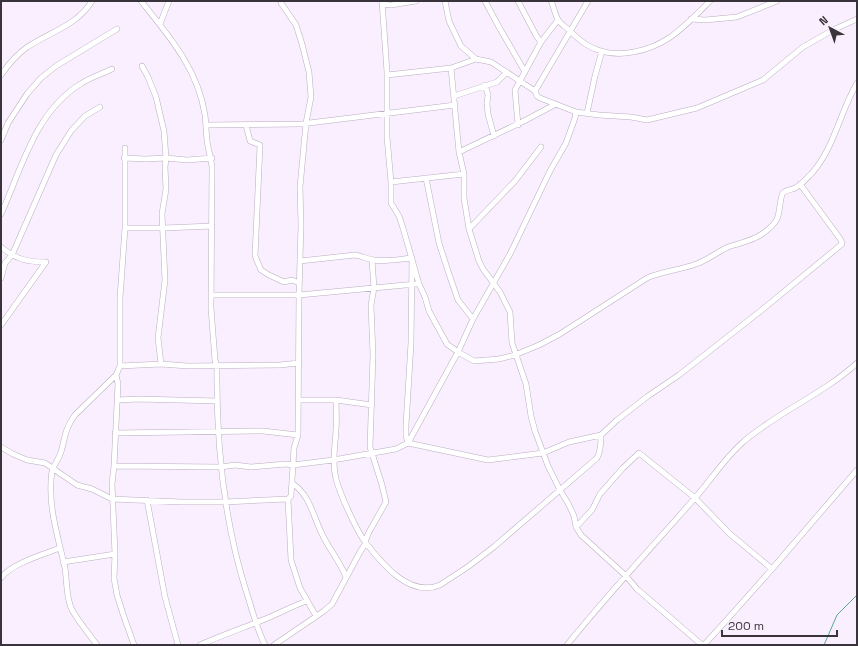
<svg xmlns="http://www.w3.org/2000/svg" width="858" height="646" font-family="'Space Grotesk',sans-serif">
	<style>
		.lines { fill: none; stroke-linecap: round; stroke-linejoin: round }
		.stream { stroke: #58a894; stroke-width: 1 }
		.minor-casing { stroke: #b9aebf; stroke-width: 6 }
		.minor { stroke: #fff; stroke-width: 5 }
	</style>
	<rect width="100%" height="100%" fill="#f9effe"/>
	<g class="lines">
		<path class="stream" d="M824,645l13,-30 20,-20"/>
		<defs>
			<path id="minor" d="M141,1c28,35 57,68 64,114 1,8 1,17 2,25 1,9 4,18 5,27l-1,141 4,52 2,6c-1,78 6,155 31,231 5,16 9,32 17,48
				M382,1l5,71v65l4,45v21l8,13 4,12 16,56 6,13 4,14 18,33 11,8 16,9 25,-2 16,-4 24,-10 21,-11 87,-56c16,-7 33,-8 49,-14 12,-4 21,-12 32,-17 12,-4 24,-6 34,-13 6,-4 12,-9 15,-15 3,-6 3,-23 6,-26 3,-3 8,-3 12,-5 6,-3 11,-9 16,-14 23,-25 29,-62 46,-91
				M445,1l4,20 12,25 15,13 -25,9 8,84 5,22v24l5,31 10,32 4,8 17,23 10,20 2,31 14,41 5,32 4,15 13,35 12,24 9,15 5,11 2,11 5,8 45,41 11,13 65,56
				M485,1l14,26 26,45
				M518,1l19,36 4,5
				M551,1c3,6 4,15 8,20 3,4 8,7 11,10 8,8 17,16 28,19 22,8 51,1 71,-12 15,-10 28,-24 41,-37
				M281,3l15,22 6,19 7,28 2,25 -5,26 -6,64 1,38 -2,70 117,-11
				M382,4l9,1 25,-4
				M691,19l14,1 32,-3 40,-16
				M160,24l9,-23
				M476,59l15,3 44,29
				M142,66l6,11 8,20 8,34 2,27 -1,9 1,22 -4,25 3,66 -7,58 3,26
				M1,75c7,-10 15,-20 25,-27 23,-16 51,-22 66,-47
				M387,75l64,-7
				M485,85l3,10 -1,8 1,11 6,22
				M454,96l43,-14 9,-9
				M576,112l23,3 32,2 16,3 50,-12 66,-28 40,-33 30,-17 24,-11
				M587,113l8,-37 7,-25
				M206,125l95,-1 154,-19
				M246,125l4,16 10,4 -5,111 6,14 8,5 15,7 8,-2 7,3
				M518,125l-3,-35 26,-48 17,-22
				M1,140l7,-17 19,-29 14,-16 15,-12 61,-37
				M125,148v80l-5,70v68l-4,9 2,9 -4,82 -2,18 3,70 -1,24 3,17 6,19 11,31
				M459,152l65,-31 32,-17
				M124,158l21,1 21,-1 21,2 25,-2
				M426,178l13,65 10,31 9,26 15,19
				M391,182l73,-8
				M1,214c21,-46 34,-103 81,-131 9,-6 20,-9 30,-14
				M125,228h39l48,-2
				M469,229l46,-48 26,-34
				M1,247c15,12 25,15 45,15
				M300,261l55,-6c6,1 13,4 19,5 12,2 26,-1 38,-2l-1,85 -5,82v11l2,7 80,17 55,-7 26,-11 32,-7 16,-15 31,-24 31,-21 84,-66 79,-65 -1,-4 -41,-56
				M1,278l4,-15 7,-8 44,-100 15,-24 14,-15 15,-9
				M1,325l45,-63
				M120,366l41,-2 27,2 92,-1 19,-2
				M118,400l20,-1 79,2
				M298,400h38c0,10 1,20 0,30 -1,17 -4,32 0,49 4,15 21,53 30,64 16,21 44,55 74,42l29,-19 26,-20 102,-88c3,-5 4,-17 4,-23
				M336,400l36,5
				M115,433l148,-2 35,4
				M1,447l12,7 14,6 18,3 32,22 15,4 20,10 69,3h44l63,-3 3,-3 2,-31 40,-5 63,-11 12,-6 50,-91 15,-33 37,-65 40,-83 16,-28 9,-25 1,-6 -36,-14 -3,-2 -2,-5 53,-90
				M114,466l107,1 14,-2 16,2 35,-3 7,1 1,-17 4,-13 1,-140h-88
				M292,483c19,13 21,34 31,53 7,14 17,26 23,41
				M288,499l3,61 9,28 16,28
				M147,500l18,97 13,48
				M576,527l16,-17 8,-16 23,-26 16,-15 56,45 35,36 42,35c-22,25 -45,51 -68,76
				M63,562l52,-8
				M772,569l85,-99
				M1,578c9,-14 43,-24 59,-30
				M97,645c-8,-11 -18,-23 -25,-35 -6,-12 -5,-29 -7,-42 -7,-32 -18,-63 -13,-97 1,-5 7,-12 9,-19 4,-14 4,-24 14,-37l41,-40
				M200,645c18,-8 37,-15 55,-22 18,-6 34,-16 52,-22
				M274,645l50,-34 8,-7 28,-52 6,-9v-4l3,-7 17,-30 -4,-17 -12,-38 3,-92 -2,-50 3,-17 -2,-28
				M567,645c41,-51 85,-98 128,-147 16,-18 29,-39 47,-55 35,-31 80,-48 115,-80"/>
		</defs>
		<use href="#minor" class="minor-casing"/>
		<use href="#minor" class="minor"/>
	</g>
	<rect width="858" height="646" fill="none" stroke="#39343b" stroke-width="4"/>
	<g transform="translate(830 28) rotate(319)" stroke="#f9effe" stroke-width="3" paint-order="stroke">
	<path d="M0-3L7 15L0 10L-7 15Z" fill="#39343b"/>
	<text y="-6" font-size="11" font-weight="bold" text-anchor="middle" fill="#39343b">N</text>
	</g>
	<path d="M722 630v6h115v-6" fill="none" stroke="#39343b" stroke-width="2"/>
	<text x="728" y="630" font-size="12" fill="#39343b" stroke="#f9effe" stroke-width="3" paint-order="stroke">200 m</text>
</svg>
